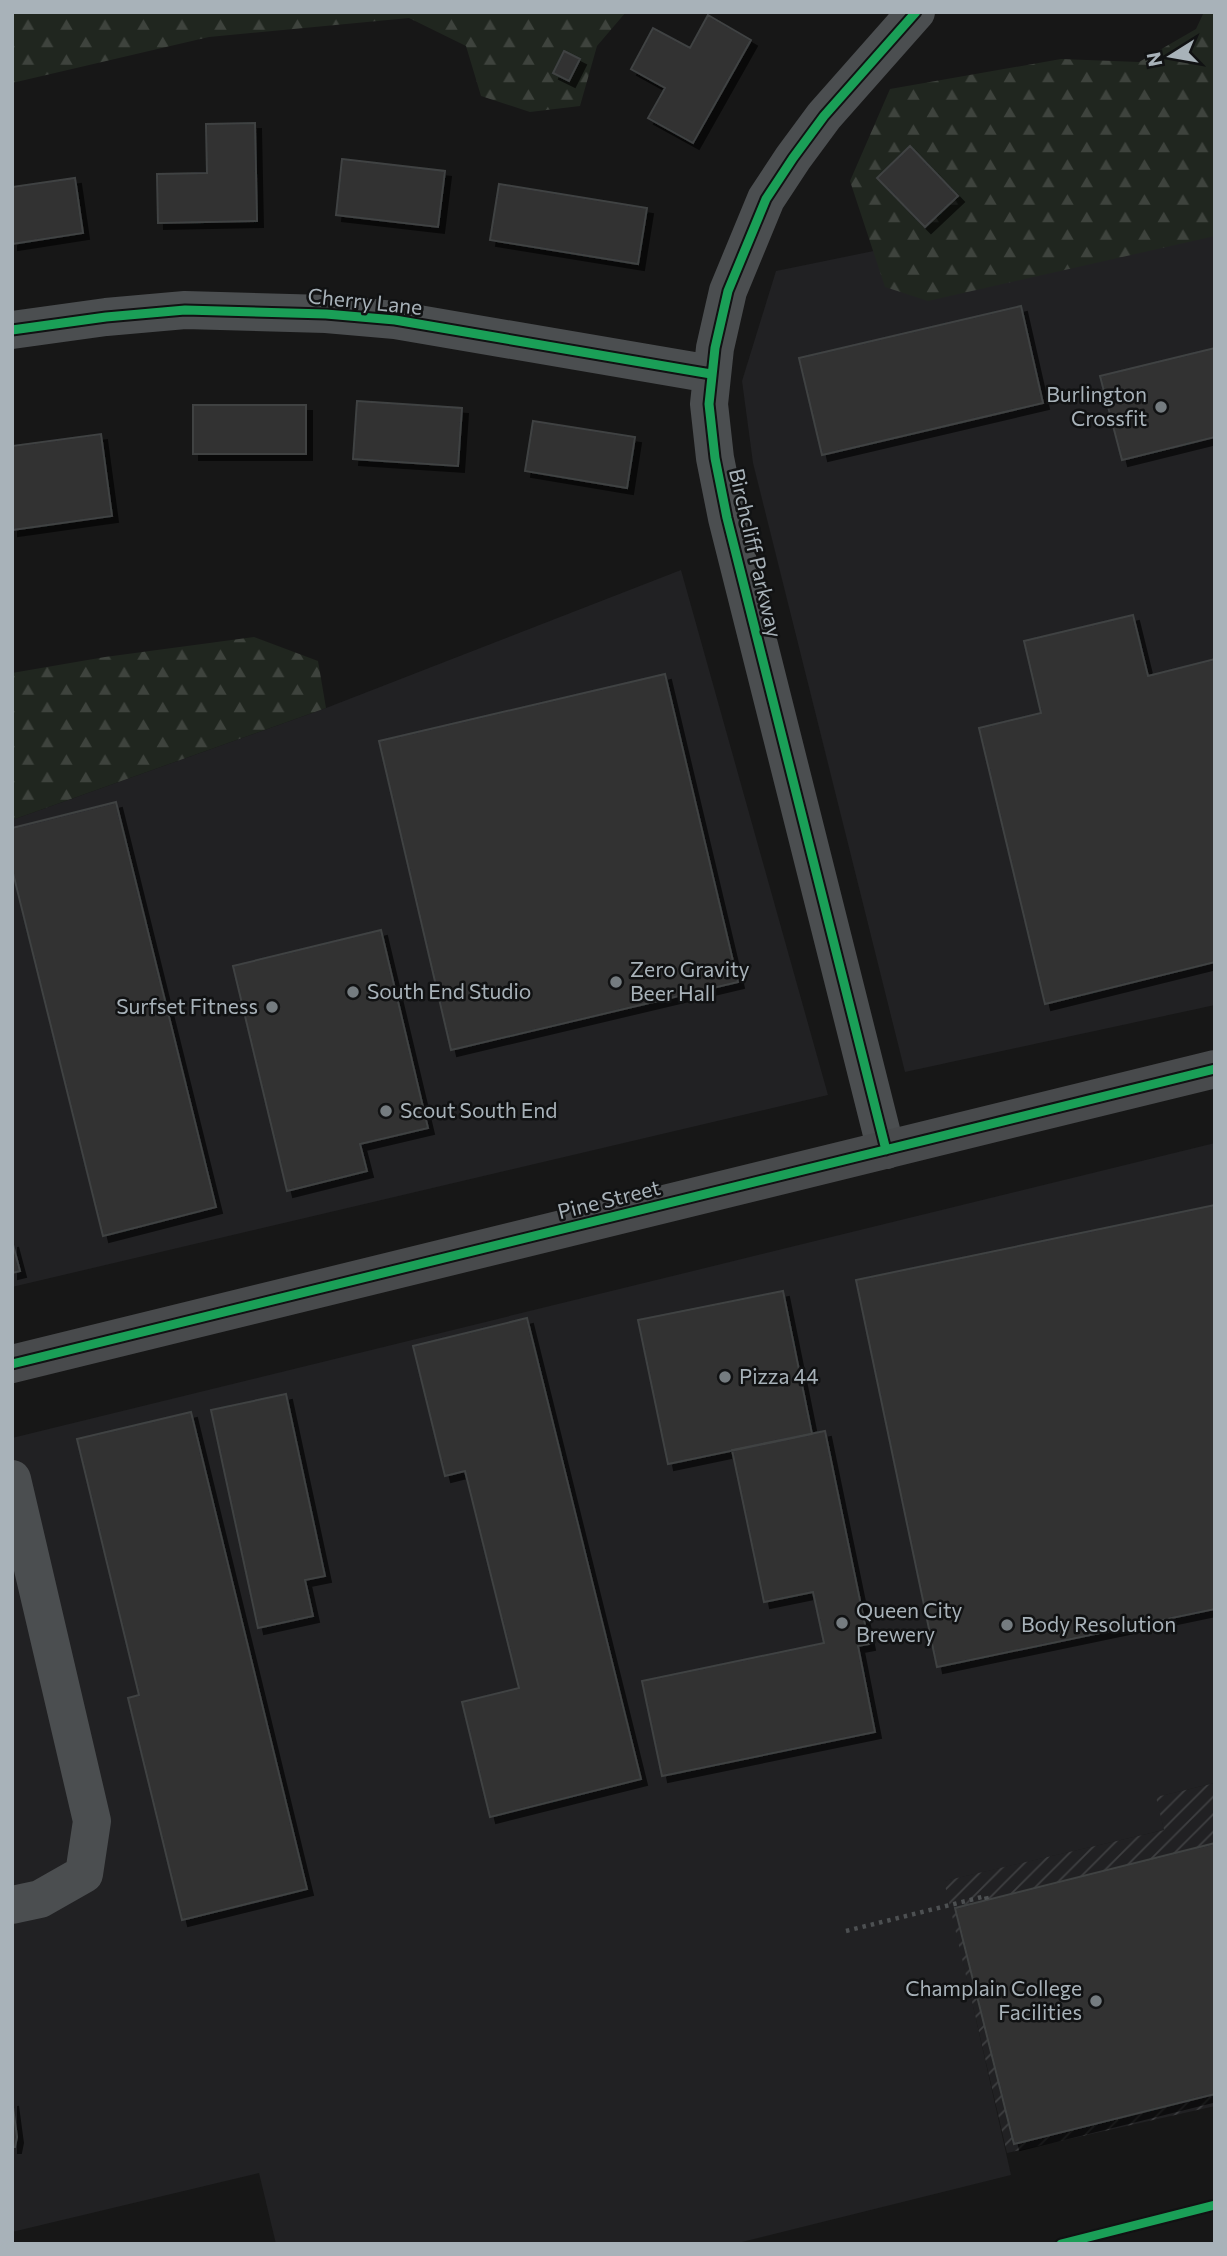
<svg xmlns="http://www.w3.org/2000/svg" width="1227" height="2256" font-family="Commissioner,sans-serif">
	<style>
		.built { fill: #212123 }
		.industrial { fill: url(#industrial-furrows) }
		.forest { fill: url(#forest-firs) }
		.building { fill: #303031; stroke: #3f4243; stroke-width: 2; filter: url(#shadow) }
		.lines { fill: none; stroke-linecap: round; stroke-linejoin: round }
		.path { stroke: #4d5052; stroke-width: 4.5; stroke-dasharray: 3.5 5; stroke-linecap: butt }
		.minor { stroke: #4b4e50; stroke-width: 38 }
		.major { stroke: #484a4c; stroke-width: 38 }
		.cycleway-casing { stroke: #111213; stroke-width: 13 }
		.cycleway { stroke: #1a9f57; stroke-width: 9 }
		.poi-dot { fill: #757c80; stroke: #111213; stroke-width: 2.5 }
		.labels { text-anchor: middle; stroke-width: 5; stroke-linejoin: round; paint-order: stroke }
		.street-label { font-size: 21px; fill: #a8b2b9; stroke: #111213 }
		.poi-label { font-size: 21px; fill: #a8b2b9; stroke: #111213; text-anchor: start }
	</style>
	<defs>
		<pattern id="industrial-furrows" width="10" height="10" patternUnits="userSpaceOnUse" patternTransform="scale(1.75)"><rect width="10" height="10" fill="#212123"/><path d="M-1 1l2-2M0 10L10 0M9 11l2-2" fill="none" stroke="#3e3f41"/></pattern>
		<pattern id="forest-firs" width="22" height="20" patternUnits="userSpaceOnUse" patternTransform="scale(1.75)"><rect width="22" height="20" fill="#20261f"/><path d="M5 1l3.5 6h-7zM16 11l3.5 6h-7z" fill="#3e433d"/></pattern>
		<filter id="shadow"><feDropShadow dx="6" dy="6" stdDeviation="0" flood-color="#0009"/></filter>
	</defs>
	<rect width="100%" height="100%" fill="#171717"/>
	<path class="built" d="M1215,181v824l-310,67 -152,-609 -11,-82 34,-110z
		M681,570l147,525 -816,192v-467l314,-112z
		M1215,1143v640l-58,14 7,33 -219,51 66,294 -277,69h-458l-17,-71 -247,59v-794z"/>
	<path class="industrial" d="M1215,1783v323l-208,47 -63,-272 220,-51 -8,-33z"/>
	<path class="forest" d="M12,12h614l-29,34 -17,60 -50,6 -49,-16 -15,-50 -57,-28 -200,19 -197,46z
		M1204,12h11v224l-287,65 -43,-14 -35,-106 40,-92 171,-30 78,3 57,-33z
		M254,637l64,24 8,47 -314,112v-147l93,-16z"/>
	<path class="building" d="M708,15l43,25 -58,103 -45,-25 17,-30 -34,-19 22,-41 37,20z
		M564,51l16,8 -11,22 -16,-8z
		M255,123l2,98 -99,2 -1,-49 50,-1 -1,-49z
		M910,146l48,50 -33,31 -48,-49z
		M342,159l103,12 -7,56 -102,-12z
		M75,178l8,55 -71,11v-57z
		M499,184l148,24 -9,56 -148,-24z
		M1021,306l22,97 -221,52 -23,-97z
		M1215,348v89l-93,23 -22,-84z
		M357,401l105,7 -4,58 -105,-7z
		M193,405h113v49h-113z
		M533,421l102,16 -8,51 -102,-17z
		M101,434l11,82 -100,14v-84z
		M1133,615l15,61 67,-17v303l-170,42 -66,-276 62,-15 -17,-72z
		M665,674l73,308 -287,68 -72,-309z
		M116,802l100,405 -113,29 -91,-367v-41z
		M381,930l47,198 -68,16 7,27 -80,20 -54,-225z
		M1215,1205v404l-278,58 -81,-387z
		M12,1241l8,30 -8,2z
		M783,1291l29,143 -144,30 -30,-144z
		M527,1318l114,461 -151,38 -28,-115 57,-14 -54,-217 -20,5 -32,-130z
		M286,1394l39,182 -20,4 8,36 -55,12 -47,-218z
		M191,1412l116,477 -125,31 -54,-222 11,-3 -62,-256z
		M825,1431l44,213 -11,2 17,86 -213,44 -20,-95 182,-38 -11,-51 -49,10 -32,-152z
		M1215,1843v251l-201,50 -59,-236z
		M12,2100l5,37 -2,10h-3z"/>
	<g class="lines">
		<path class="path" d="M846,1931l140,-35 1,4"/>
		<path class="minor" d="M12,330l94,-13 79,-7 141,4 69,6 316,54
			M886,1150l-159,-632 -12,-60 -6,-54 6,-56 13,-57 38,-92 27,-41 31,-42 92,-104
			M12,1479l80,342 -8,53 -44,25 -28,6"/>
		<path class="major" d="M12,1364l1203,-295"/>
		<defs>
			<path id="cycleway" d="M12,330l94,-13 79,-7 141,4 69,6 316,54
				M886,1150l-159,-632 -12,-60 -6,-54 6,-56 13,-57 38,-92 27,-41 31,-42 92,-104
				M12,1364l1203,-295
				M1061,2244l154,-39"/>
		</defs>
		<use href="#cycleway" class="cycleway-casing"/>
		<use href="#cycleway" class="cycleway"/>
	</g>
	<g class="poi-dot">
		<circle cx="1161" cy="407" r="7"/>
		<circle cx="616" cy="982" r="7"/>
		<circle cx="353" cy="992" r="7"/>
		<circle cx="272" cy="1007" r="7"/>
		<circle cx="386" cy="1111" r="7"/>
		<circle cx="725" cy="1377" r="7"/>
		<circle cx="842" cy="1623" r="7"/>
		<circle cx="1007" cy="1625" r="7"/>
		<circle cx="1096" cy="2001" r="7"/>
	</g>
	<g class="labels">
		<g class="street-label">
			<text transform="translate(365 302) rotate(6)" y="7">Cherry Lane</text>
			<text transform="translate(755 553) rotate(77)" y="7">Birchcliff Parkway</text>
			<text transform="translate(609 1200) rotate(-14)" y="7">Pine Street</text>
		</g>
		<g class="poi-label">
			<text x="1147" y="402" text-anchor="end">Burlington<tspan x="1147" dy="24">Crossfit</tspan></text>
			<text x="630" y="977">Zero Gravity<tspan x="630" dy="24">Beer Hall</tspan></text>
			<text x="367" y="999">South End Studio</text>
			<text x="258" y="1014" text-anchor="end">Surfset Fitness</text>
			<text x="400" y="1118">Scout South End</text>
			<text x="739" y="1384">Pizza 44</text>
			<text x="856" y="1618">Queen City<tspan x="856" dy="24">Brewery</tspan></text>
			<text x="1021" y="1632">Body Resolution</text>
			<text x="1082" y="1996" text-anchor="end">Champlain College<tspan x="1082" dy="24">Facilities</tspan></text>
		</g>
	</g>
	<rect width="1227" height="2256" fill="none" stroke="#a8b2b9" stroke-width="28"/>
	<g transform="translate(1171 56) rotate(259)" stroke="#111213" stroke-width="5" paint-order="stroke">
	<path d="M0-5L12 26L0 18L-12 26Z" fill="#a8b2b9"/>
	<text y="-10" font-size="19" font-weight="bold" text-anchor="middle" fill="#a8b2b9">N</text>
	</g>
</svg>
